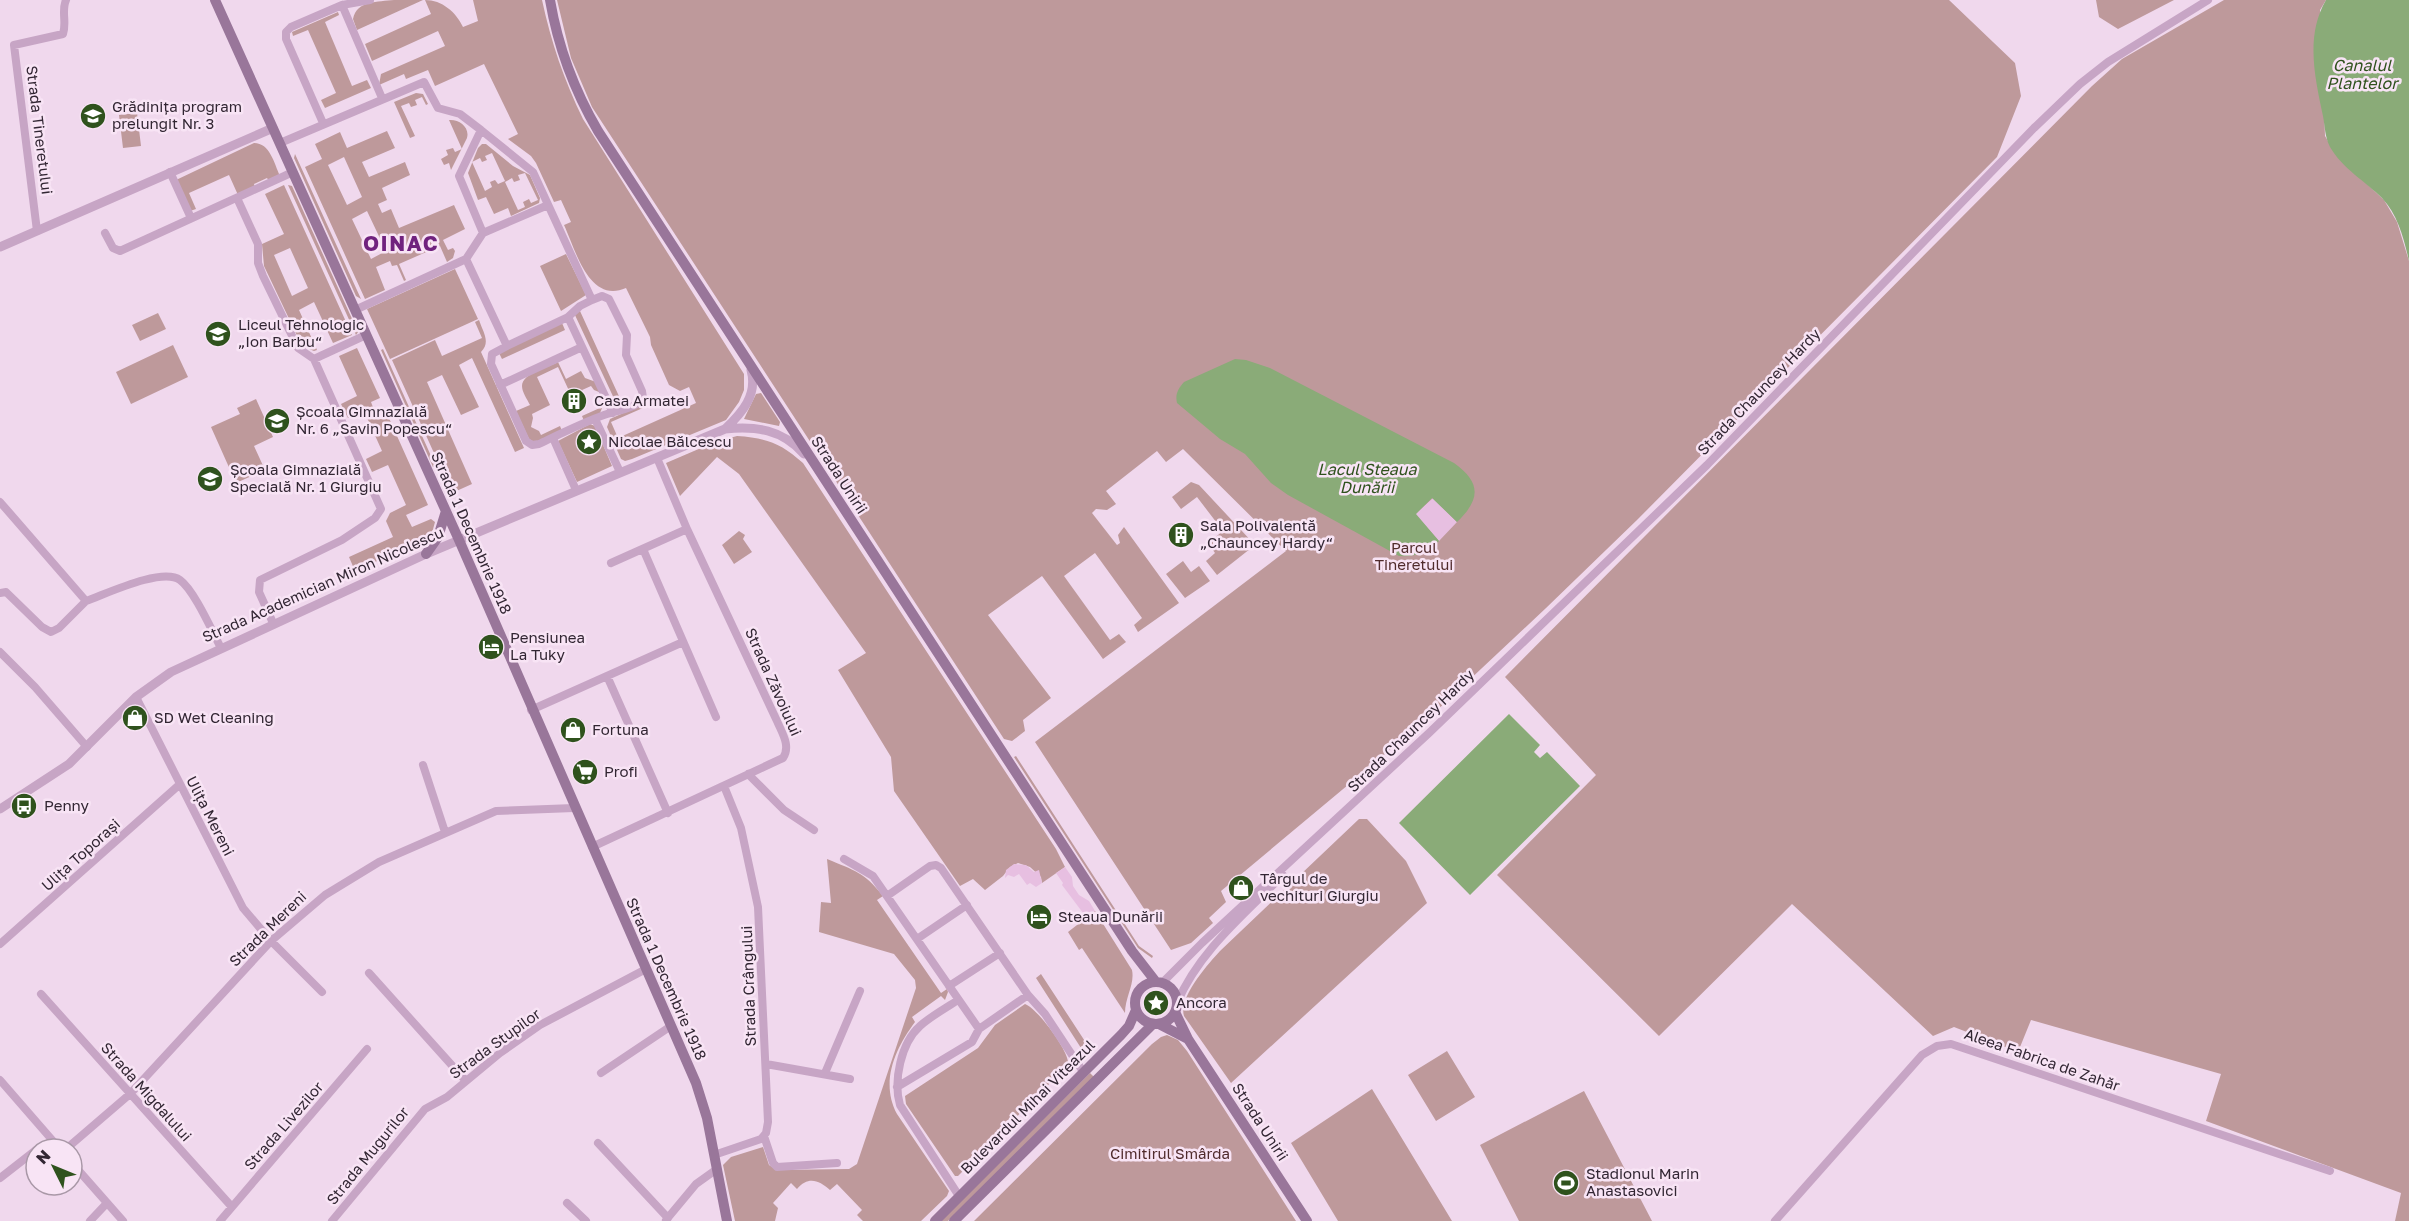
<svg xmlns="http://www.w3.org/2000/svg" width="2409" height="1221" viewBox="0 0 2409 1221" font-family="'Golos Text',sans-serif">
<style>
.green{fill:#be999b;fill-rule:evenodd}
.plaza{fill:#e7bfe1}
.water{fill:#8aab78}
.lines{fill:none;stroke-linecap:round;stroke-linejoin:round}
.minor{stroke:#c7a5c5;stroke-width:8}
.tertiary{stroke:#c7a5c5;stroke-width:9}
.secondary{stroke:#99769a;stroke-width:10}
.labels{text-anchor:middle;stroke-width:5;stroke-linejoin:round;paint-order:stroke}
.poi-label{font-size:15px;fill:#322633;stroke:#f8e4f5;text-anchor:start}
.street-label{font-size:15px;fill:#322633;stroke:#f8e4f5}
.park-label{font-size:15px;fill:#502b2c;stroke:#f8e4f5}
.water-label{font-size:16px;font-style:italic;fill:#2f521d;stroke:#f8e4f5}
.district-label{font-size:21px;font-weight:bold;letter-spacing:1.5px;fill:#70227e;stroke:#f8e4f5}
</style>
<rect width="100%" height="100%" fill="#f0d8ed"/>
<path class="green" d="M 394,0 L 423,0 L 357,30 L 353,19 C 357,0 378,2 394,0 Z
M 425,0 C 442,0 456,12 463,27 L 478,21 L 473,0 L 542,0 C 551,42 564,80 583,119 L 744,374 L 744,390 L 739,402 L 726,420 L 632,459 L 625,461 L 621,459 L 607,427 L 610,419 L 650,401 L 652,404 L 611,422 L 618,438 L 696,403 L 689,387 L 680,391 L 669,385 L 651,345 L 650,337 L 626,288 C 589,304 576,251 564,225 L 571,222 L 561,200 L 554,202 L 536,163 L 531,156 L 508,139 L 518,134 L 484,64 L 435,86 L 428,70 L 406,79 L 404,74 L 379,85 L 381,74 L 445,46 L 438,31 L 372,61 L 365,44 L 431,14 Z
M 557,0 L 1949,0 L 2015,63 L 2021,96 L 1997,157 L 1637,520 L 1546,608 L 1433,714 L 1221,891 L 1226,902 L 1209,918 L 1213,923 L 1191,943 L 1171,950 L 1035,742 L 1286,551 L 1183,449 L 1166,462 L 1157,451 L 1106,491 L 1116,504 L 1107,510 L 1096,509 L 1092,513 L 1117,545 L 1120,543 L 1118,535 L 1124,527 L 1179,603 L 1138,632 L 1134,625 L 1142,618 L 1095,553 L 1064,576 L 1110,640 L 1119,634 L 1126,642 L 1103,659 L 1042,576 L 988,615 L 1051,698 L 1023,720 L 1025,731 L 1012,741 L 1004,739 L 592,107 L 571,58 Z
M 2096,0 L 2174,0 L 2118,29 L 2099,17 Z
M 2224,0 L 2326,0 L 2320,10 L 2325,136 L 2337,156 L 2384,200 L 2397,222 L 2409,261 L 2409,1221 L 2395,1221 L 2401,1193 L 2206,1121 L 2221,1074 L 2031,1020 L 2018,1052 L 1954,1027 L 1933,1036 L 1792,904 L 1659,1036 L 1497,875 L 1596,775 L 1505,677 L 2092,86 L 2122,59 Z
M 338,12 L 339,15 L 325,22 L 352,86 L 367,80 L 371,88 L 325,108 L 321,100 L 336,93 L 308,30 L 293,36 L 292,32 Z
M 416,93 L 423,94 L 428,104 L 426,105 L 422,97 L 415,100 L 417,105 L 411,107 L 409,103 L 401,106 L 415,136 L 410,138 L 394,102 Z
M 137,113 L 141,146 L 123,148 L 119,115 Z
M 449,120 C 459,119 470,127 467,138 L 451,170 L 449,163 L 444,165 L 441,159 L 448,155 L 446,150 L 453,148 L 455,152 L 462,149 Z
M 387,131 L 395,148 L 362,162 L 369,177 L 405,162 L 410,175 L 382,188 L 387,200 L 378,204 L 382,213 L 391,209 L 399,228 L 454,205 L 465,229 L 443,240 L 448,250 L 453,248 L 455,251 L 453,258 L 447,262 L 440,246 L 399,264 L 406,280 L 404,281 L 397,265 L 392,266 L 390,261 L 376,267 L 385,290 L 365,299 L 305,167 L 322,159 L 315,144 L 340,132 L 347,148 ZM 344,157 L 362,197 L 347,205 L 328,165 ZM 367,211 L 386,251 L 371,259 L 352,219 Z
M 254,143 C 270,143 274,163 280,176 L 269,181 L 267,178 L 254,184 L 255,188 L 238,195 L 229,175 L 189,193 L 196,209 L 190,211 L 176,180 Z
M 482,144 L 486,144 L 513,166 L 530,175 L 540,198 L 539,203 L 511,216 L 508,208 L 494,214 L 486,197 L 478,200 L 468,173 L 478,148 ZM 492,153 L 505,181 L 498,184 L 495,180 L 490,182 L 492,187 L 485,191 L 472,162 L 480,158 L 482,162 L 487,160 L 485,156 ZM 525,173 L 538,200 L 531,203 L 529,199 L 523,202 L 525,207 L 518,210 L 505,182 L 512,178 L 514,182 L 520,180 L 518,175 Z
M 295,154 L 361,299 L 356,296 L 294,158 Z
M 284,185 L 352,335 L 333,343 L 314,302 L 299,310 L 317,350 L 314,351 L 302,346 L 264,266 L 262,244 L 284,234 L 265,194 ZM 290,248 L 308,288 L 292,296 L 274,255 Z
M 288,185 L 292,186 L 358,332 L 356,335 Z
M 566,254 L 586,295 L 561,311 L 540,266 Z
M 455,269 L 478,319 L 390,359 L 367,309 Z
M 580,311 L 623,405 L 618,407 L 574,313 Z
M 158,313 L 166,329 L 140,341 L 132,325 Z
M 479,320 C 483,332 491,342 481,352 L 524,448 L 515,452 L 472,358 L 459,365 L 479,407 L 461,415 L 442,375 L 427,382 L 472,484 L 452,493 L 392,360 L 435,340 L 442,356 L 482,338 L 475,322 Z
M 562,323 L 565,330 L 502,359 L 499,353 Z
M 173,345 L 188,377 L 131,404 L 116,372 Z
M 357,348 L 380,398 L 371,402 L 374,410 L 384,407 L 428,505 L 406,515 L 412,527 L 431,519 L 435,522 L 432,533 L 424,540 L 355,571 L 349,557 L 393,537 L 386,521 L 390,513 L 406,505 L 388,465 L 372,472 L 366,459 L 382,451 L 364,411 L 348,418 L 341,404 L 357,396 L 339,356 Z
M 383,349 L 436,467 L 433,467 L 381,350 Z
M 558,362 L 566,379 L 581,371 L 585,378 L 596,382 L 605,401 L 600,413 L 584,421 L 582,416 L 602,407 L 600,402 L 602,397 L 599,392 L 594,390 L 591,386 L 571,395 L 558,367 L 537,377 L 550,405 L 532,414 L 533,418 L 531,427 L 539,431 L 541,435 L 560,426 L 562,431 L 536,443 L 529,439 L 516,411 L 530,405 C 527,399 522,392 522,386 C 522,373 549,367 558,362 Z
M 761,393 L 780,422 L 779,426 L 744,419 L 756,394 Z
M 256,399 L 273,437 L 254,446 L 265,470 L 236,483 L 211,427 L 240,414 L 237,408 Z
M 590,424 L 595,426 L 612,466 L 577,482 L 558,441 Z
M 737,436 C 766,438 781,443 803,463 L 1056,849 L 1065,867 L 1042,883 L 1041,877 L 1030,867 L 1018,863 L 1010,867 L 1003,876 L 985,890 L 973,879 L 960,886 L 894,791 L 891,757 L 838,670 L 866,653 L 739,474 L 717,457 L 680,496 L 666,463 L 715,442 Z
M 1191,482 L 1199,485 L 1255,545 L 1217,575 L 1206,561 L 1215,553 L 1208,543 L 1223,531 L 1197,497 L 1181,509 L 1172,497 Z
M 739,531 L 745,535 L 743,539 L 752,552 L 734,564 L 722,545 Z
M 1183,561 L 1191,572 L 1199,566 L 1210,581 L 1185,598 L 1166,574 Z
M 1016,756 L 1139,946 L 1153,956 L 1152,958 L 1138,948 L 1014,757 Z
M 1359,819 L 1367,819 L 1406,861 L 1427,903 L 1231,1083 L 1184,1016 C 1178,998 1208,964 1220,951 Z
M 827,859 C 855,871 863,871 883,896 L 877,900 L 941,993 L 947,989 L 948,992 L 945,1000 L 941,996 L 912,1017 L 915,1022 C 895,1049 880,1082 897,1114 L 949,1191 L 947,1196 L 921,1221 L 863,1221 L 857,1215 L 862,1210 L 837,1184 L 830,1190 C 819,1180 808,1176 797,1189 L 791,1183 L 773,1203 L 778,1208 L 775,1221 L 735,1221 L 723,1165 L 731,1157 L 763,1147 L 769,1165 L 777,1170 L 849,1169 L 857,1164 L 916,988 L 915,980 L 894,954 L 819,932 L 821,902 L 831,903 Z
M 1095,911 L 1132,970 C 1135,984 1125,997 1125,1013 L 1082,948 L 1079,950 L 1068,932 Z
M 1041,974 L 1092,1052 L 1090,1054 L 1081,1048 L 1036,978 Z
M1144 1003a12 12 0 1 1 24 0a12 12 0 1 1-24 0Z
M 1025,1004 C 1037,1008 1071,1053 1068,1065 L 958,1176 L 955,1176 L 906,1104 L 905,1096 L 978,1048 L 995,1025 Z
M 1167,1035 L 1178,1040 L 1187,1051 L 1296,1221 L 974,1221 L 1152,1044 L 1161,1037 Z
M 1447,1051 L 1475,1097 L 1436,1121 L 1408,1075 Z
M 1090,1073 L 1094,1077 L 948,1221 L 940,1221 Z
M 1372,1089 L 1452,1221 L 1338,1221 L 1291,1143 Z
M 1584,1091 L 1652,1221 L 1519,1221 L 1480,1145 Z"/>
<path class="plaza" d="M 1433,498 L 1457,522 L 1439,541 L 1415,514 Z
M 1014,864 L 1026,865 L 1034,872 L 1039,870 L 1042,883 L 1036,887 L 1030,883 L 1027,885 L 1019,874 L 1014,877 L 1008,875 L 1005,878 L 1006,870 Z
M 1065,867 L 1072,877 L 1073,886 L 1079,895 L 1089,901 L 1095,911 L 1086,917 L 1062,885 L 1063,883 L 1056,873 Z"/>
<path class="water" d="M 2326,0 L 2409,0 L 2409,261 C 2404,239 2398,215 2382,198 C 2366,182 2342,168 2330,147 C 2325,137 2325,127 2323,116 C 2315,78 2305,36 2326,0 Z
M 1235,359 L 1246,360 L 1270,368 L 1454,463 C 1482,483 1480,500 1457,522 L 1432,498 L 1416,514 L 1439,541 C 1427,553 1416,557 1399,556 L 1288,495 L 1271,483 L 1245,454 L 1220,439 L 1177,403 C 1175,394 1178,389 1184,382 Z
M 1509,714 L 1540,745 L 1534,752 L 1540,758 L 1547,752 L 1580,786 L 1470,895 L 1399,823 Z"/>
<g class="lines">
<path class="minor" d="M 342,5 L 382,98
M 323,123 L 286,39 L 286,32 L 291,27 L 342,5 L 370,0
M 481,130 L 533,172 L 592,300 L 580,306 L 568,317 L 507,346
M 280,143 L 424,82 L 438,108 L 460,114 L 481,130 L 459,176 L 483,233
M 170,172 L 191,218
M 237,198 L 258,244 L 258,263 L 263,276 L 298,348 L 314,359 L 381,509 L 375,518 L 342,540 L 260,580 L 259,592 L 273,623
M 37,231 L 14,45 L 63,34 C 67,22 61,11 66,0
M 105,233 L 113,248 L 120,251 L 293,172
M 466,259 L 507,346 L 492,354 L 491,364 L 526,441 L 532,445 L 539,444 C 560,434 582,423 604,415 C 617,410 634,410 643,398 L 642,391 L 626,355 L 627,335 L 609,299 L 602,296 L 592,300
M 355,310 L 466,259 L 483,233 L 548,205
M 568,317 L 613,413
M 314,359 L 366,335
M 500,385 L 582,347
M 595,419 L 620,472
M 553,438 L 576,490
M 0,502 L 86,601 L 59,628 L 51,632 L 42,627 L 6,592 L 0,593
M 643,549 L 716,717
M 611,563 L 687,529
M 86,601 C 106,594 162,567 180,580 C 194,590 212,631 221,648
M 0,652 L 35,687 L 87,747
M 607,676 L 668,813
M 136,697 L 243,908 L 271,941 L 322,992
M 531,710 L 683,642
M 423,765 L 445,832
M 748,774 L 784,810 L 814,830
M 592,847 L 783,758 C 791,746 782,733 777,721 L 687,529 L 657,458
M 844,859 L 873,876 L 979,1029 L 972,1042 L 897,1087
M 887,896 L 930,866 L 936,865 L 941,868 L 1028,995
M 917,939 L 967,905
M 0,944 L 179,785
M 369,973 L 466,1081
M 1162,983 L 1202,943 L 1429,733 L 1707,465 L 2034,128 L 2080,84 L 2108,62 L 2208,0
M 949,986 L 1000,953
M 41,994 L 232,1207
M 958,1000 C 946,1008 931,1016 920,1026 C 901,1043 893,1081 900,1105 L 959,1196
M 1177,1003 C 1199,951 1245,914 1283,875
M 979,1029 L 1028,995 L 1045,1014 L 1084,1073
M 766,1064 L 850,1079
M 601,1073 L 671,1026
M 825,1073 L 860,991
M 0,1080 L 60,1149
M 764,1136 L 773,1163 L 777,1167 L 837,1163
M 598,1143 L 668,1218
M 66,1149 L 130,1094 L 271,941 L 325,895 L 379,862 L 496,811 L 574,808
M 714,1155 L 761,1139 L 766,1133 L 768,1122 L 758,907 L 741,828 L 724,786
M 72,1163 L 123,1221
M 0,1178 L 36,1150
M 567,1203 L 586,1221
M 666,1220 L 696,1184 L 717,1169
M 90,1221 L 107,1203
M 220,1221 L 367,1049
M 332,1221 L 425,1109 L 447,1097 L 500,1053 L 540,1025 L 646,969
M 1775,1221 L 1922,1055 L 1937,1046 L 1951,1044 L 2330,1171"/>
<path class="tertiary" d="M 0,247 L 273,128
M 725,429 C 742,413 758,395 751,370
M 0,809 L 69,764 L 136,697 L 171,672 L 426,554 L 725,429 C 756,426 782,429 804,454"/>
<path class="secondary" d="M 215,0 L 459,540 L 696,1083 L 707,1118 L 727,1221
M 550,0 C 558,47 574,90 598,131 L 1132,951 L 1156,982
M 426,554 L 438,537 L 446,511
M1135 1003a21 21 0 1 1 42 0a21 21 0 1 1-42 0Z
M 1175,1012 L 1188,1039 L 1307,1221
M 1159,1024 L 1188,1039
M 935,1221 L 1121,1035 L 1129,1026 L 1136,1010
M 954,1221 L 1153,1024"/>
</g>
<defs>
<g id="school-disc" transform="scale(1.35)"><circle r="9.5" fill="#2f521d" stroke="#f8e4f5"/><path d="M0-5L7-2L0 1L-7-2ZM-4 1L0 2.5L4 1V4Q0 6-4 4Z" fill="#fff"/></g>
<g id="building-disc" transform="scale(1.35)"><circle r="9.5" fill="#2f521d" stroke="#f8e4f5"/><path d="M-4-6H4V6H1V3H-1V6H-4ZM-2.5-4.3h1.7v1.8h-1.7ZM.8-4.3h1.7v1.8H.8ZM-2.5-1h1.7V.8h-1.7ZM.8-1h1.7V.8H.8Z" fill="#fff"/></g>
<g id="sight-disc" transform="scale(1.35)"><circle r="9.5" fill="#2f521d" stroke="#f8e4f5"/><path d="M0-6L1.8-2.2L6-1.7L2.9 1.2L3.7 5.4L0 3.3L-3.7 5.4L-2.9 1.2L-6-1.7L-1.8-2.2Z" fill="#fff"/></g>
<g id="hotel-disc" transform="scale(1.35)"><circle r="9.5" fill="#2f521d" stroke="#f8e4f5"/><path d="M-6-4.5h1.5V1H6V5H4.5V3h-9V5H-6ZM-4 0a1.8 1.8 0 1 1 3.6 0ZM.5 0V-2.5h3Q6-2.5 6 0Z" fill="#fff"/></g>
<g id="shop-disc" transform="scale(1.35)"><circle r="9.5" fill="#2f521d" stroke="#f8e4f5"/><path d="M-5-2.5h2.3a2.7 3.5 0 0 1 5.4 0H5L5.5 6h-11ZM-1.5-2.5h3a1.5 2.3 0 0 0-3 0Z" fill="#fff"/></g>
<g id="supermarket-disc" transform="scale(1.35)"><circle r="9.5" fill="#2f521d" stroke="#f8e4f5"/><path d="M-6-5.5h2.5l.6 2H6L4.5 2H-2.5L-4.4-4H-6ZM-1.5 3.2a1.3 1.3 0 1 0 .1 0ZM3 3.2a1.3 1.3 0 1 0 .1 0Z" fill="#fff"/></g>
<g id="bus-disc" transform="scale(1.35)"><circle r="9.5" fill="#2f521d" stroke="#f8e4f5"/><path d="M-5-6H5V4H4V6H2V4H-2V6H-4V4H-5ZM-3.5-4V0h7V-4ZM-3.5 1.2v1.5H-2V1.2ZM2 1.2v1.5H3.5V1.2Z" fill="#fff"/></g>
<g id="stadium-disc" transform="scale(1.35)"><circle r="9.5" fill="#2f521d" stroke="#f8e4f5"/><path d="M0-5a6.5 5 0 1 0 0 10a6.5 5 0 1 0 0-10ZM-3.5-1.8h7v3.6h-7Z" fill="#fff"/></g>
</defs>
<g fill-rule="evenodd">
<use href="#school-disc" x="93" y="116"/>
<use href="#school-disc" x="218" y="334"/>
<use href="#building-disc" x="574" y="401"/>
<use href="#school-disc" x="277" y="421"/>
<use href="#sight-disc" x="589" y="442"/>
<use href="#school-disc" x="210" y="479"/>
<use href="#building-disc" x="1181" y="535"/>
<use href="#hotel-disc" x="491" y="647"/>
<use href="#shop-disc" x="135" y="718"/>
<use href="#shop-disc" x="573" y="730"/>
<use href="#supermarket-disc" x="585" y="772"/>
<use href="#bus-disc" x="24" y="806"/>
<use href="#shop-disc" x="1241" y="888"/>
<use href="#hotel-disc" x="1039" y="917"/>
<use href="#sight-disc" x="1156" y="1003"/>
<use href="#stadium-disc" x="1566" y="1183"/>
</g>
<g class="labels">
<g class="poi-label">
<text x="112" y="112">Grădinița program<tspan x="112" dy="17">prelungit Nr. 3</tspan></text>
<text x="238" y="330">Liceul Tehnologic<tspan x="238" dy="17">„Ion Barbu“</tspan></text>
<text x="594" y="406">Casa Armatei</text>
<text x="296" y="417">Școala Gimnazială<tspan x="296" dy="17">Nr. 6 „Savin Popescu“</tspan></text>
<text x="608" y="447">Nicolae Bălcescu</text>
<text x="230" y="475">Școala Gimnazială<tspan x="230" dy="17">Specială Nr. 1 Giurgiu</tspan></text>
<text x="1200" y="531">Sala Polivalentă<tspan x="1200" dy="17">„Chauncey Hardy“</tspan></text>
<text x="510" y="643">Pensiunea<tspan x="510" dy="17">La Tuky</tspan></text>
<text x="154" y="723">SD Wet Cleaning</text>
<text x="592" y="735">Fortuna</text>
<text x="604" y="777">Profi</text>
<text x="44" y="811">Penny</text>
<text x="1260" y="884">Târgul de<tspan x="1260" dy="17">vechituri Giurgiu</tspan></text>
<text x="1058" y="922">Steaua Dunării</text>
<text x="1176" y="1008">Ancora</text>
<text x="1586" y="1179">Stadionul Marin<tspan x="1586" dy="17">Anastasovici</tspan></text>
</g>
<g class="street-label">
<text transform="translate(39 130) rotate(83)" y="5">Strada Tineretului</text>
<text transform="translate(1759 392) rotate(-46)" y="5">Strada Chauncey Hardy</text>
<text transform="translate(839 475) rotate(57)" y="5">Strada Unirii</text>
<text transform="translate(471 533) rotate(66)" y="5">Strada 1 Decembrie 1918</text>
<text transform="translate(323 585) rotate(-24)" y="5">Strada Academician Miron Nicolescu</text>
<text transform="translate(773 682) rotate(66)" y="5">Strada Zăvoiului</text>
<text transform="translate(1411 731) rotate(-44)" y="5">Strada Chauncey Hardy</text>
<text transform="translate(210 816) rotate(63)" y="5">Ulița Mereni</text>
<text transform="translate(81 855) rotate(-42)" y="5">Ulița Toporași</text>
<text transform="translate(268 929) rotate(-44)" y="5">Strada Mereni</text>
<text transform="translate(666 979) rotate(66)" y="5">Strada 1 Decembrie 1918</text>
<text transform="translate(749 986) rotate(-92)" y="5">Strada Crângului</text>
<text transform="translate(495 1044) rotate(-36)" y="5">Strada Stupilor</text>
<text transform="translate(2042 1060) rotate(19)" y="5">Aleea Fabrica de Zahăr</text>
<text transform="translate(146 1092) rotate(48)" y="5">Strada Migdalului</text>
<text transform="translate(1028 1107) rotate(-45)" y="5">Bulevardul Mihai Viteazul</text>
<text transform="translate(1260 1122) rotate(57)" y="5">Strada Unirii</text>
<text transform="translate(284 1126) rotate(-49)" y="5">Strada Livezilor</text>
<text transform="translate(368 1156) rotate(-51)" y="5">Strada Mugurilor</text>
</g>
<g class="park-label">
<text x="1414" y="553">Parcul<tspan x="1414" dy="17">Tineretului</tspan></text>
<text x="1170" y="1159">Cimitirul Smârda</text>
</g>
<g class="water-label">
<text x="2362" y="71">Canalul<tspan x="2362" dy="18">Plantelor</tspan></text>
<text x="1367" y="475">Lacul Steaua<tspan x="1367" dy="18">Dunării</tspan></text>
</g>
<g class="district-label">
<text x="401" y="251">OINAC</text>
</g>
</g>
<g transform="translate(54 1167) rotate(313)"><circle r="28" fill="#f8e4f5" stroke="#a998a7" stroke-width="1.5"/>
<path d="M0-4.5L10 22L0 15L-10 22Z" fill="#2f521d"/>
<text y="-9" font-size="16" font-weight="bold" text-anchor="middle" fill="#322633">N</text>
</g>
</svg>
